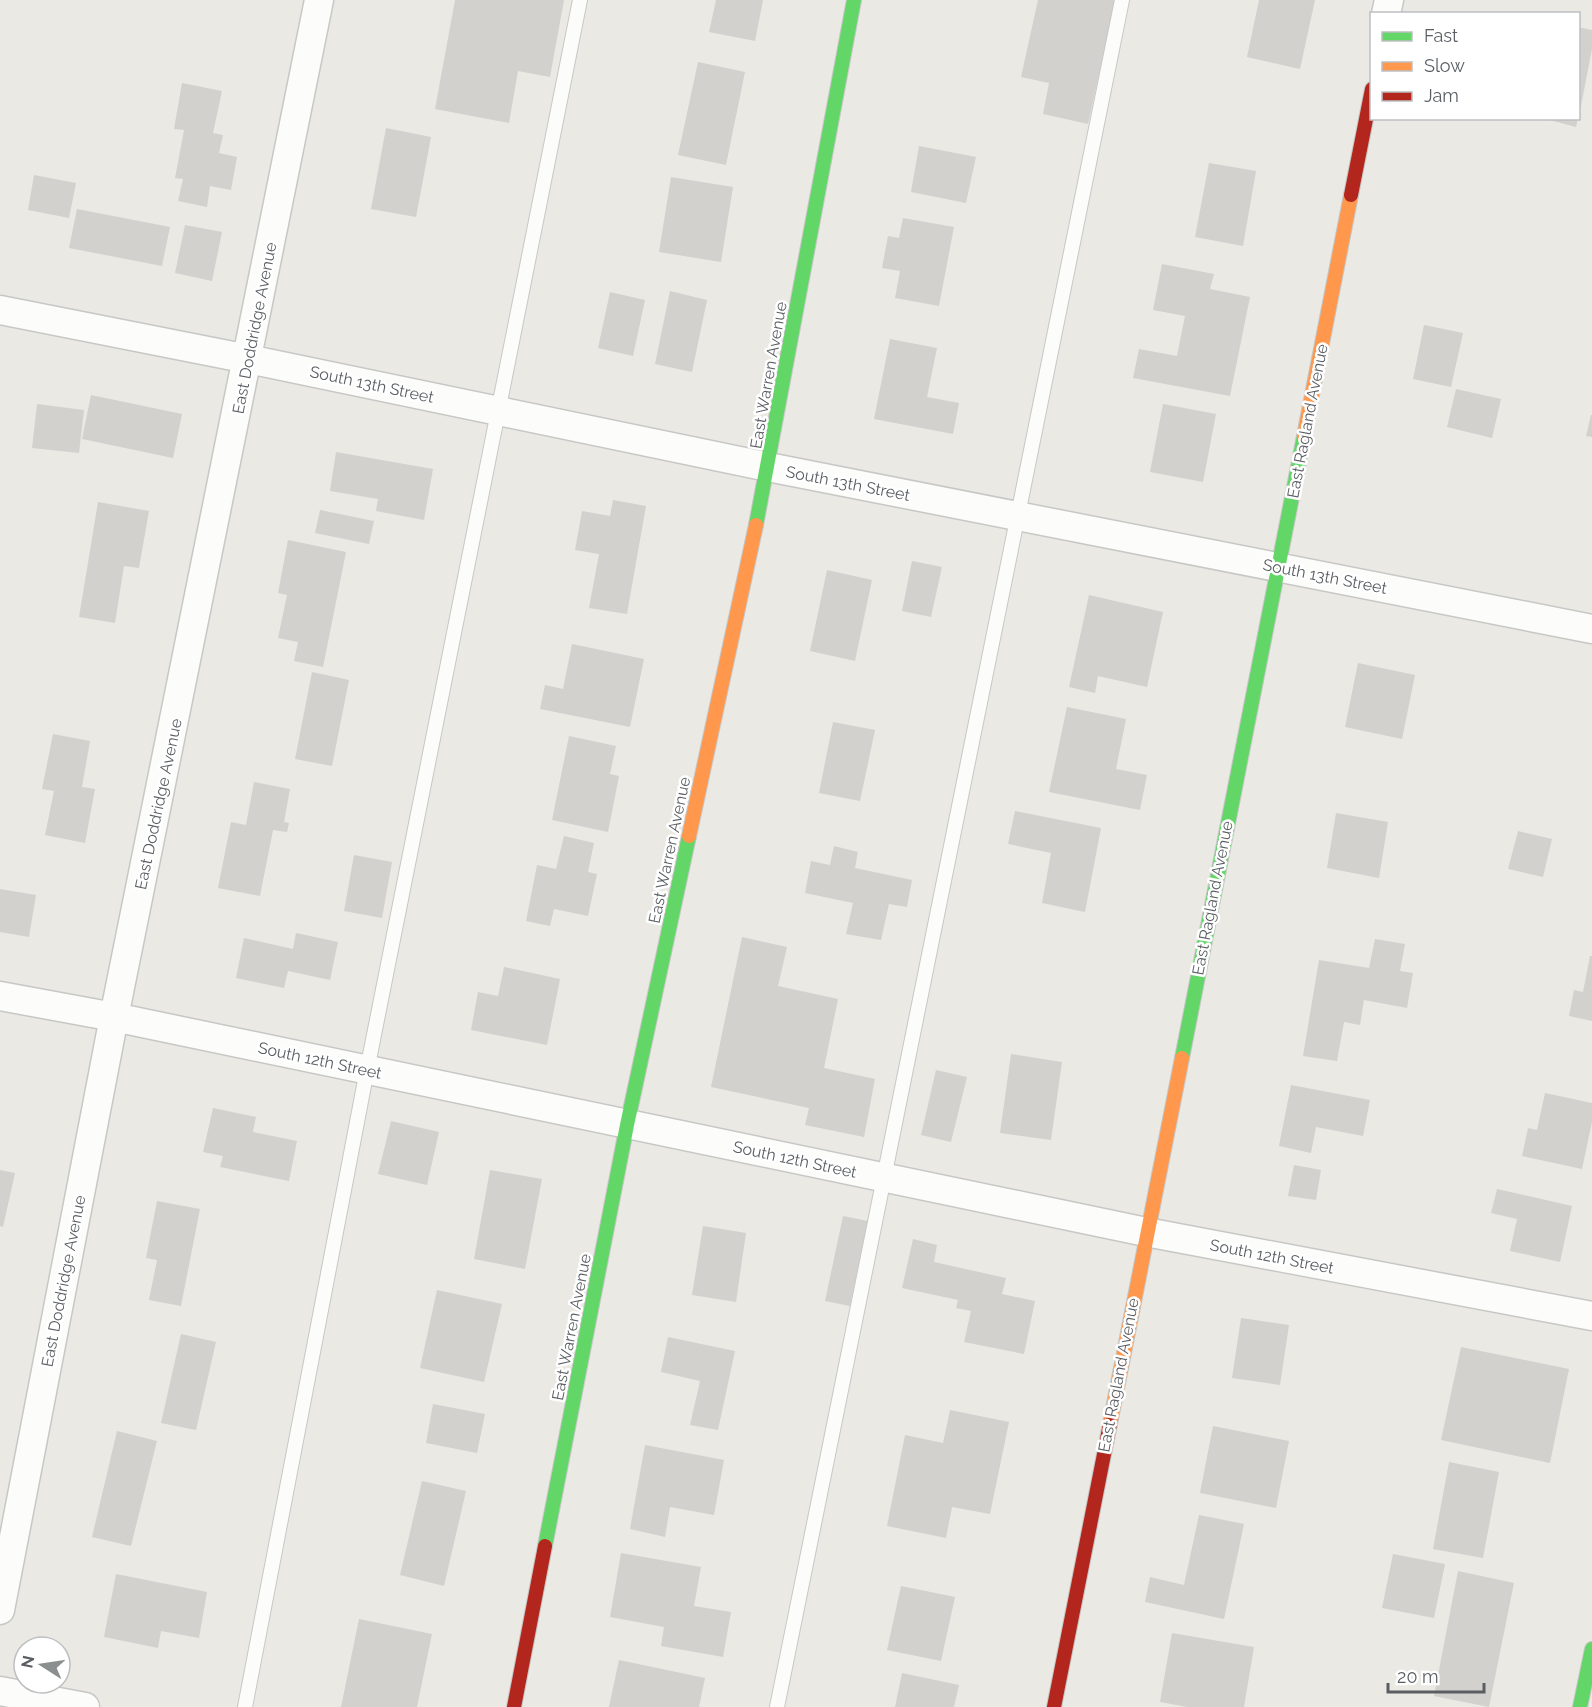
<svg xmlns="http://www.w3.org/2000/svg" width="1592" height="1707" viewBox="0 0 1592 1707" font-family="Raleway,sans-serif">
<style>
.building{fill:#d2d1ce}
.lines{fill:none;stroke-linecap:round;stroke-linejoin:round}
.lane-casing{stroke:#c7c7c6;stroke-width:16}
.street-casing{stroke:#c7c7c6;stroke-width:31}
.fast-casing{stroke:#c5c6c5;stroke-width:16}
.slow-casing{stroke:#c5c6c5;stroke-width:16}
.jam-casing{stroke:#c5c6c5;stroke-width:16}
.lane{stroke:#fcfcfb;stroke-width:14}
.street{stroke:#fcfcfb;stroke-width:28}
.fast{stroke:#63d668;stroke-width:14}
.slow{stroke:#ff974d;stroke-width:14}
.jam{stroke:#b3261e;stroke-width:14}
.labels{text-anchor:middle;stroke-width:5;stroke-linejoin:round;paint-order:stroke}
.street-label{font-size:16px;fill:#5a5e63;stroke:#fff}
</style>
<rect width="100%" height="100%" fill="#eae9e4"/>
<path class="building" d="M 455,0 L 564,0 L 550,77 L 518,71 L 509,123 L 435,109 Z
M 716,0 L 763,0 L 755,41 L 709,32 Z
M 1038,0 L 1115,0 L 1088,124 L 1043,114 L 1049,83 L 1021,77 Z
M 1259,0 L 1315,0 L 1300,69 L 1247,57 Z
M 1578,27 L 1592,30 L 1592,49 L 1580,111 Z
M 698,62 L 745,72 L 726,165 L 678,155 Z
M 182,83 L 222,91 L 213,133 L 223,135 L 219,153 L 237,157 L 231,190 L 210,186 L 207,207 L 178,201 L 183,179 L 175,178 L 184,130 L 174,129 Z
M 1542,118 L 1578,118 L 1576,127 Z
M 386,128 L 431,137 L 416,217 L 371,209 Z
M 919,146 L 976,157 L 966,203 L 911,192 Z
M 1209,163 L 1256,171 L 1243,246 L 1195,237 Z
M 34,175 L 76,183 L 69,218 L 28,210 Z
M 671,177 L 733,187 L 721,262 L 659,252 Z
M 77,209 L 170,227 L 162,266 L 69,248 Z
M 903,218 L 954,227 L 939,306 L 895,298 L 900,271 L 882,268 L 888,236 L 899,238 Z
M 185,225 L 222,232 L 212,281 L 175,273 Z
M 1162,264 L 1214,274 L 1210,289 L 1250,297 L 1230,396 L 1133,378 L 1139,349 L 1177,356 L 1185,316 L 1153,310 Z
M 670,291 L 707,300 L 692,372 L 655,364 Z
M 610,292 L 645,300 L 633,356 L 598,348 Z
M 1424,325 L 1463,333 L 1451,387 L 1413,379 Z
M 890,339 L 937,348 L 927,397 L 959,403 L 953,434 L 874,419 Z
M 1456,389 L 1501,399 L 1492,438 L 1447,427 Z
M 91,395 L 182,414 L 173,458 L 82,439 Z
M 37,404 L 84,410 L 79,453 L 32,448 Z
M 1163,404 L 1216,414 L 1203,482 L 1150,472 Z
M 1591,415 L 1592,415 L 1592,437 L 1586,436 Z
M 336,452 L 433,469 L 424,520 L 376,511 L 378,499 L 330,491 Z
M 613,500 L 646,506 L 627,614 L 589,608 L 599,554 L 575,550 L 582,511 L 610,516 Z
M 98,502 L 149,511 L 139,568 L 124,566 L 115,623 L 79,617 Z
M 320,510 L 374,521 L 369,544 L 315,533 Z
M 288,540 L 346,552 L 323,667 L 294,661 L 298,642 L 278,638 L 287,595 L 278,593 Z
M 912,561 L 942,567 L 931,617 L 902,611 Z
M 827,570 L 872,580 L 855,661 L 810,651 Z
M 1089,595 L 1163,612 L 1147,687 L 1098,676 L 1095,693 L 1069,687 Z
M 572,644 L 644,659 L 630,727 L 540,709 L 545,685 L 563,689 Z
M 1358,663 L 1415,675 L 1402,739 L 1345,727 Z
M 312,672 L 349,680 L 332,766 L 295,759 Z
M 1067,707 L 1126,719 L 1116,769 L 1147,775 L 1140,810 L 1049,792 Z
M 833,722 L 875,730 L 860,801 L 819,793 Z
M 53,734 L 90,741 L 82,787 L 95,789 L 85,843 L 45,835 L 54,791 L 42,789 Z
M 569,736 L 616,746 L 610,774 L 619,776 L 608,832 L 552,820 Z
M 254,782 L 290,789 L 284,822 L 289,823 L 287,832 L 273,830 L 260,896 L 218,888 L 231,822 L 246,825 Z
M 1015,811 L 1101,828 L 1085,912 L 1042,903 L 1051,853 L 1008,844 Z
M 1336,813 L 1388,822 L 1379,878 L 1327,868 Z
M 1518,831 L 1552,839 L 1543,877 L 1508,869 Z
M 564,836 L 594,843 L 588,872 L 597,874 L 588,916 L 554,909 L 550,926 L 526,921 L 537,865 L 556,869 Z
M 834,846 L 858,852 L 855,868 L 912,880 L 907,907 L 889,904 L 881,940 L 846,934 L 853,903 L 805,893 L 811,861 L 830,865 Z
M 354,855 L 392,862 L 382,918 L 344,911 Z
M 0,889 L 36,895 L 29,937 L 0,932 Z
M 296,933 L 338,942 L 330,980 L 288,971 L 284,988 L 236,978 L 244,938 L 293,949 Z
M 742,937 L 787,947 L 778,986 L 838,999 L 824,1068 L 875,1079 L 864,1137 L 805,1125 L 809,1108 L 711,1087 Z
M 1375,939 L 1405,944 L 1400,971 L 1413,973 L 1407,1008 L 1364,1000 L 1360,1025 L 1344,1022 L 1337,1061 L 1303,1056 L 1319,960 L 1369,968 Z
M 1590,956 L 1592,956 L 1592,1021 L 1569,1016 L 1574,990 L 1583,992 Z
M 504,967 L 560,979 L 547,1045 L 471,1030 L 478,992 L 498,996 Z
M 1011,1054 L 1062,1062 L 1051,1140 L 1000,1133 Z
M 936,1070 L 967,1077 L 951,1142 L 921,1135 Z
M 1291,1085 L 1370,1100 L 1363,1136 L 1316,1127 L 1311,1153 L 1279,1146 Z
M 1545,1093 L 1592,1103 L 1592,1122 L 1582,1169 L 1522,1156 L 1528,1128 L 1537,1130 Z
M 213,1108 L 256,1117 L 253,1132 L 297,1141 L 289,1181 L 220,1167 L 223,1156 L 203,1152 Z
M 391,1121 L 439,1132 L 427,1185 L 378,1174 Z
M 1294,1165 L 1321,1170 L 1316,1200 L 1288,1196 Z
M 0,1170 L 15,1173 L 3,1227 L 0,1226 Z
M 490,1170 L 542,1179 L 525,1269 L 474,1259 Z
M 1497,1189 L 1572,1206 L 1560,1262 L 1510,1251 L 1517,1219 L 1491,1213 Z
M 157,1201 L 200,1209 L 181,1306 L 149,1300 L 157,1260 L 146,1258 Z
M 843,1216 L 868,1221 L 850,1306 L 825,1301 Z
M 703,1226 L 746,1233 L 736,1302 L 692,1295 Z
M 913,1239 L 937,1245 L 934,1262 L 1006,1278 L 1002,1294 L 1035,1301 L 1024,1354 L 964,1342 L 971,1311 L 956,1308 L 958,1300 L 902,1288 Z
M 437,1290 L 502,1304 L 484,1382 L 420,1368 Z
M 1241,1318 L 1289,1325 L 1280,1385 L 1232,1378 Z
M 181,1334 L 216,1342 L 196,1430 L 161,1423 Z
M 668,1337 L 735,1351 L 718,1430 L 690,1425 L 700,1381 L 661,1372 Z
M 1461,1347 L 1569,1369 L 1550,1463 L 1441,1440 Z
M 433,1404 L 485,1414 L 477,1453 L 426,1443 Z
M 950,1410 L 1009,1422 L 990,1514 L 952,1507 L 946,1538 L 887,1526 L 905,1435 L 943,1443 Z
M 1213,1426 L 1289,1441 L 1276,1508 L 1200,1493 Z
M 117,1431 L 157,1441 L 131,1546 L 92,1537 Z
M 645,1445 L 724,1460 L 714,1515 L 670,1507 L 665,1537 L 630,1529 Z
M 1449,1462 L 1499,1472 L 1483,1558 L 1433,1549 Z
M 422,1481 L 466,1491 L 444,1586 L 400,1575 Z
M 1199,1515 L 1244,1524 L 1224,1619 L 1145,1602 L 1150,1577 L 1184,1585 Z
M 621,1553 L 701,1567 L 694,1606 L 731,1612 L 723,1657 L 661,1646 L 664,1627 L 610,1617 Z
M 1393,1554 L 1445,1564 L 1434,1618 L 1382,1608 Z
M 1458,1571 L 1514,1583 L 1489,1707 L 1434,1696 Z
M 116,1574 L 207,1592 L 199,1638 L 161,1631 L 158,1648 L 104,1637 Z
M 901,1586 L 955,1597 L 941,1661 L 887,1650 Z
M 359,1619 L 432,1634 L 417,1707 L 341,1707 Z
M 1172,1633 L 1254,1647 L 1244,1707 L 1187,1707 L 1160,1702 Z
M 619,1660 L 705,1678 L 699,1707 L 609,1707 Z
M 902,1673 L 959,1685 L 954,1707 L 895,1707 Z"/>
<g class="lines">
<g class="lane-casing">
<path id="lane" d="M 245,1707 L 367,1070 L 580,0
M 777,1707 L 1122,0"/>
</g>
<g class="street-casing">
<path id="street" d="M 1386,14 L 1389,0
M 0,310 L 248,359 L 768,467 L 1592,629
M 0,996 L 114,1017 L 1146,1232 L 1592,1316
M 0,1610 L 114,1017 L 319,0
M 0,1691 L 85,1707"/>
</g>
<g class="fast-casing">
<path id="fast" d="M 756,525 L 854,0
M 1182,1058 L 1304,436
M 545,1546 L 627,1125 L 689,836
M 1580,1707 L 1592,1649"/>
</g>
<g class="slow-casing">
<path id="slow" d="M 1304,436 L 1351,195
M 689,836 L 756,525
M 1110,1424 L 1182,1058"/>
</g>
<g class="jam-casing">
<path id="jam" d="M 1351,195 L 1372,89
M 514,1707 L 545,1546
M 1054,1707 L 1110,1424"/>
</g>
<use href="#lane" class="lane"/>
<use href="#street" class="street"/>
<use href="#fast" class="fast"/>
<use href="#slow" class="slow"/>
<use href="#jam" class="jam"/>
</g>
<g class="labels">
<g class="street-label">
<text transform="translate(254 328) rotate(-79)" y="6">East Doddridge Avenue</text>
<text transform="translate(768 375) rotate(-80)" y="6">East Warren Avenue</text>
<text transform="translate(372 384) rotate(12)" y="6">South 13th Street</text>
<text transform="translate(1307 421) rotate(-79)" y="6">East Ragland Avenue</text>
<text transform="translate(848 483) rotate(11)" y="6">South 13th Street</text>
<text transform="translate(1325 576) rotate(11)" y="6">South 13th Street</text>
<text transform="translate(158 804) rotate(-78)" y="6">East Doddridge Avenue</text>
<text transform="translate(669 850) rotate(-78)" y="6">East Warren Avenue</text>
<text transform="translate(1212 898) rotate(-79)" y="6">East Ragland Avenue</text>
<text transform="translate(320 1060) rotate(12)" y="6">South 12th Street</text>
<text transform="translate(795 1159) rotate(12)" y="6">South 12th Street</text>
<text transform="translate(1272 1256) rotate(11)" y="6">South 12th Street</text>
<text transform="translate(63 1281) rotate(-79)" y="6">East Doddridge Avenue</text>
<text transform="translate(571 1327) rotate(-79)" y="6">East Warren Avenue</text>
<text transform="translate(1118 1375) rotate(-79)" y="6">East Ragland Avenue</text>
</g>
</g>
<rect x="1370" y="12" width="210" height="108" fill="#ffffff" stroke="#bdbfc1" stroke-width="1.5"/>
<rect x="1382" y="32" width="30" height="9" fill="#63d668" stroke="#bdbfc1" stroke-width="1.5"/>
<text x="1424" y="42" font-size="18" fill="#5a5e63">Fast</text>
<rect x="1382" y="62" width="30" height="9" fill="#ff974d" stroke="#bdbfc1" stroke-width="1.5"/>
<text x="1424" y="72" font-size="18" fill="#5a5e63">Slow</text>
<rect x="1382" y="92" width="30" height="9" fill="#b3261e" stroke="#bdbfc1" stroke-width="1.5"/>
<text x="1424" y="102" font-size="18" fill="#5a5e63">Jam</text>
<g transform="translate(42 1665) rotate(282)"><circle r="28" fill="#ffffff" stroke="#bdbfc1" stroke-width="1.5"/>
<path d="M0-4.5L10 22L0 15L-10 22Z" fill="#8c8f90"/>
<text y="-9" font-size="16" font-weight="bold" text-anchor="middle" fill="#5a5e63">N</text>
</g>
<path d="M1388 1683v9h96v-9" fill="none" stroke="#5a5e63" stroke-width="3"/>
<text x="1397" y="1683" font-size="18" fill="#5a5e63" stroke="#ffffff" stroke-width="4.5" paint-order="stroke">20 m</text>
</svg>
